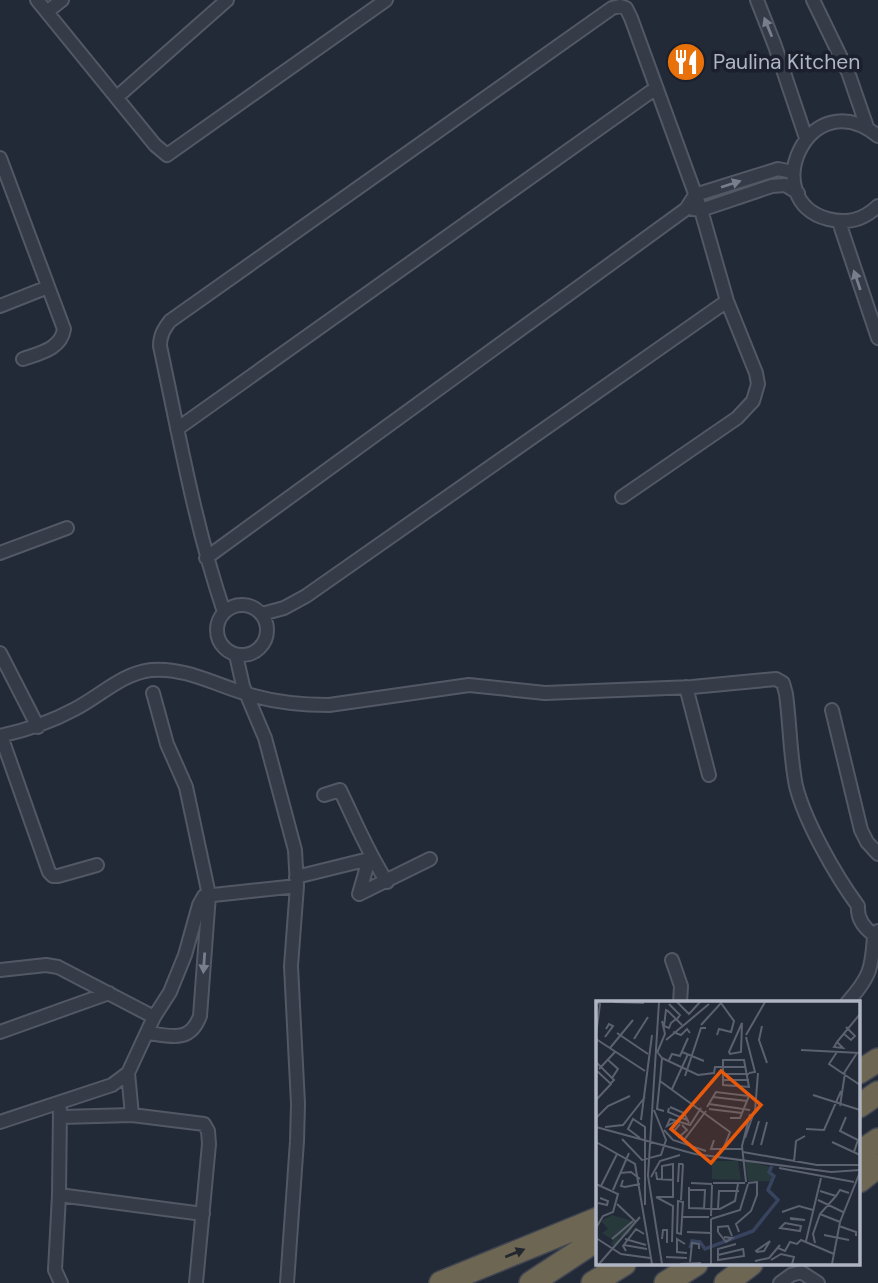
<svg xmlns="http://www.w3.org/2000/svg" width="878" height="1283" viewBox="0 0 878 1283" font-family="'DM Sans',sans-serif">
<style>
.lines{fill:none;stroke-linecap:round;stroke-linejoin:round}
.street-casing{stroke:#535865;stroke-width:16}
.highway-casing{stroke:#404552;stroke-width:26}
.street{stroke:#353b47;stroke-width:12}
.highway{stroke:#6d6653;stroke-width:23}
.oneway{fill:#797e8c}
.oneway2{fill:#232730}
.labels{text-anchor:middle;stroke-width:7;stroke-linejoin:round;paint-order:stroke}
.poi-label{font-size:21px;fill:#b0b5c4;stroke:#1b202c;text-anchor:start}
.inset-river{fill:none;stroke:#38445f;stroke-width:3.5}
.inset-road{fill:none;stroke:#5b616f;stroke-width:2}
.view{fill:#e8590c;fill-opacity:0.15;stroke:#e8590c;stroke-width:3.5}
.inset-edge{fill:none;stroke:#b0b5c4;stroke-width:3.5}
</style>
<rect width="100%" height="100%" fill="#222937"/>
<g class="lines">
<g class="street-casing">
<path id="street" d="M 37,0 L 155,145 L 167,155 L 386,0
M 757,0 L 775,46 L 806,138
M 813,0 L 848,72 L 867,127
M 48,11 L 62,0
M 117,97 L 227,0
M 878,136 C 809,80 756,200 828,219 C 848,224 863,220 878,206
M 0,158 L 64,329 C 61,349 40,353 23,359
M 693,209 L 701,210 L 772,186 L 785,185 L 798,193
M 839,222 L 878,338
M 0,306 L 48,287
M 177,429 L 656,88
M 0,553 L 67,528
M 206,558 L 686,209 L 695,195 L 778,169 L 793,172
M217 630a25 25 0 1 1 50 0a25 25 0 1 1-50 0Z
M 224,612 C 195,526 179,435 160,346 C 160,335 164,329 170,321 L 612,8 L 620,6 L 626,8 L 631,18 L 701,210 L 727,301 L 756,373 L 758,384 L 753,401 L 737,418 L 622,497
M 262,614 L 284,608 L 306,596 L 727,301
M 0,653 L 38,727
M 236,655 L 243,686 L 265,738 L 295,850 L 297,886 L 291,966 L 298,1104 L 297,1141 L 287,1283
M 686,687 L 709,775
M 832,710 L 861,830 L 867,842 L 878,854
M 0,736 C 27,730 51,722 75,709 C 100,696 123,673 151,670 C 184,667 214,684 244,693 C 271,702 302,705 329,705 L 469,685 L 545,693 L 692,687 L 776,679 L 783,683 L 786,694 C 790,724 790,756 796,786 C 805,822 836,876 858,906 C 857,918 864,928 874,935
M 1,736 L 49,872 L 53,876 L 58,876 L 97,865
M 324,795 L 340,790 C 355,821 368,853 387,882
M 370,856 L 359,894 L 430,859
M 296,877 L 369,859
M 672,960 L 681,986 L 680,1003
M 0,970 L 46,965 L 58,967 L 154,1017
M 847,1003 C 870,977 872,969 874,935 L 878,931
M 0,1032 L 109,993
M 148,1033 C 172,1036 190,1043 200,1016 L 209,895 L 186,787 L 167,744 L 153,693
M 128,1073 L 132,1115
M 60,1110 L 59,1195 L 55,1270 L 61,1283
M 61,1117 L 132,1115 L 204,1124 L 208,1131 L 209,1144 L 196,1283
M 0,1122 L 112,1085 L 128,1073 L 154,1017 L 170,992 L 185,955 L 199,905 L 204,896 L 297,886
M 59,1195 L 203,1214
M 780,1283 L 791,1275 L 801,1272 L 818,1283"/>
</g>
<g class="highway-casing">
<path id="highway" d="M 859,1072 L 878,1060
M 859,1106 L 878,1093
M 859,1153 L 878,1140
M 859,1181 L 878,1166
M 441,1283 L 598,1219
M 531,1283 L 598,1239
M 593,1283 L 624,1264
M 666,1283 L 696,1264
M 726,1283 L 751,1264"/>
</g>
<use href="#street" class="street"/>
<use href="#highway" class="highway"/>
</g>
<defs><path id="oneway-solid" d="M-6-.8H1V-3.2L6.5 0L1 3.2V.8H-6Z" transform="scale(1.75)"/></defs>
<g class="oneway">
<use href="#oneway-solid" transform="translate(768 27) rotate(-112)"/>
<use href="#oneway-solid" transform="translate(731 184) rotate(-18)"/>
<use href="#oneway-solid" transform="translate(857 280) rotate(-109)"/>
<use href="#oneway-solid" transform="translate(204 963) rotate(94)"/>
</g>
<use class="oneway2" href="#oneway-solid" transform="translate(515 1253) rotate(-22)"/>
<defs>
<g id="restaurant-disc" transform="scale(2.0125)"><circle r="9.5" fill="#e8710a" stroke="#1b202c"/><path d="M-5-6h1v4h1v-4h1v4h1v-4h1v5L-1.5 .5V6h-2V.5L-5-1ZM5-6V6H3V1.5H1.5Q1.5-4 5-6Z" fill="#fff"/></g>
</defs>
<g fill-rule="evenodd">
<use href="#restaurant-disc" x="686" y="62"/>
</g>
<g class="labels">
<g class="poi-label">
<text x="713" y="69">Paulina Kitchen</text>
</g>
</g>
<g transform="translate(596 1001)">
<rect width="264" height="264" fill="#222937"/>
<path d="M 116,160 L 142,160 L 145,179 L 116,178 ZM 16,214 L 39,221 L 33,233 L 23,236 L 22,244 L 15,244 L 17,239 L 6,232 L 12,228 L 5,220 Z" fill="#28393c"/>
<path d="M 149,160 L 175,166 L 176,180 L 152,180 Z" fill="#28393c"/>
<path class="inset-river" d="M 94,247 L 96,240 L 104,241 L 109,248 L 157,230 L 182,199 L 172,189 L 178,175 L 173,171 L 176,165"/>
<path class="inset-road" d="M 18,1 L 48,2M 63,1 L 52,175 L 66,263M 81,1 L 93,13 L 104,1M 73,3 L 84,14 L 81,18 L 80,18 L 75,22 L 73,27 L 68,25 L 70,9 L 72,10 L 86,24M 146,22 L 145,51 L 134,53 L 133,51 ZM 105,24 L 125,2 L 138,20 L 135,31 L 123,28 L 121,34M 166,25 L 163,39 L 171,62M 77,31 L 85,34 L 91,28 L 94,32M 21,32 L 52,53M 247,32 L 255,39 L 259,35 L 250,26M 0,34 L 4,3 L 0,1M 150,34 L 169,1M 9,36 L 17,25 L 13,23 L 10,28M 150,36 L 159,71 L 153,72M 0,38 L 49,70M 38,38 L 52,16M 70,39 L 113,3M 241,41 L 264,13M 241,41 L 247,47 L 238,46 ZM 14,47 L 37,19M 205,49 L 264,52M 86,51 L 108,60M 241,51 L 233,63 L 264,84M 61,52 L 69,33 L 66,20M 62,52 L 66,57 L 64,80 L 134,131 L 128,146M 66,57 L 102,74 L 118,72 L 119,66 L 149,66M 11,58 L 22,68 L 16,77M 73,59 L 76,53 L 84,55 L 92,37M 127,59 L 148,59 L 153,86 L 127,84 ZM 0,61 L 18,79 L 14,83M 3,68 L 19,51M 248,72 L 261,52M 127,73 L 153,73M 89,75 L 105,27 L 110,27M 64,79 L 61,108 L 68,110M 127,79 L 153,79M 76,88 L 92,53M 217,94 L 264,109M 117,96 L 151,100M 0,99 L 15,83 L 1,70M 113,103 L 154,109M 244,105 L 249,72M 74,106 L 88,112 L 93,122M 111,106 L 120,91 L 153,95 L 144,117 L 134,117M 73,107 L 72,111 L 91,119M 113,108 L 146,112M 159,110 L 162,72M 250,116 L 244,130 L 262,139 L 258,151M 0,117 L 12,105 L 34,95M 45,119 L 56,34M 80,120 L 71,125 L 74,118 L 94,124 L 105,107M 84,123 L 78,130 L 83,136 L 91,129 L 86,124M 0,126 L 99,153 L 235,171 L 264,169M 9,126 L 27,124 L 49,96M 210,128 L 228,129 L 245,90M 68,129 L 77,139 L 110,150M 44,137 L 32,128 L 37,118 L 49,126 L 49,204M 149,137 L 157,114M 26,138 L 46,159 L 65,154 L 70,139 L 58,109M 88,139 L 110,110M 118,139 L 115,148 L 146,148M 0,141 L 39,163 L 56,263M 236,141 L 264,154M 156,144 L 163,120M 165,144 L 171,121M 147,151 L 221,164 L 264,164M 198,161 L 200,140 L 209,135M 183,167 L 258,181M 60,171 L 61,178 L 78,179M 24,172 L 35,171 L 44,178M 55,176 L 64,160 L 84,154M 27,179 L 25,185 L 29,186 L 44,183M 82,181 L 83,163 L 87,163M 150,181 L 146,145 L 154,113M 95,182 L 116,183M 117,182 L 149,182M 0,183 L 22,193 L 17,211 L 7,215 L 0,227M 5,185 L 21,153M 93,186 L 93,207 L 124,208 L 139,200 L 142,183M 17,189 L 33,152M 93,189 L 109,189 L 108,208M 224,190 L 240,195 L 244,189 L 253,192M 60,196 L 77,205 L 76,241M 61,196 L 77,196 L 77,163 L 66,165 L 66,179M 85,199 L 87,163M 222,199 L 247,211M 82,200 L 87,201 L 85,233 L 81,232 ZM 2,202 L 11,204 L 12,200 L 4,197M 21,203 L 40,221M 122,208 L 123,190 L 143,190M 186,211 L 203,205 L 217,209M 224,213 L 244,221M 115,215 L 116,184M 85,216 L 113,216M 115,218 L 144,209 L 152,183M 115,218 L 115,263M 194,218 L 209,219 L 194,217M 189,222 L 205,225 L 204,230 L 184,227 ZM 243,225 L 260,231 L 260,235M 91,231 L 115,232M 122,231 L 130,241 L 136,237 L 128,236M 122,231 L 122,226 L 132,225 L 136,235M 143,231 L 140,223 L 155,210 L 161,194 L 161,181 L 152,182M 228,234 L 253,239M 0,237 L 25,253 L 54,257M 16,238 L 37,220M 29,238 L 50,244M 66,238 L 67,229 L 71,229 L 71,242M 174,240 L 168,250 L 161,251 L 160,250 ZM 210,240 L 225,177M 219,242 L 217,233 L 224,213 L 240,195M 89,243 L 81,238 L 81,251 L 91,252M 140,243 L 122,248 L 122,259 L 148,255 L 147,247M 28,244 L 51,248M 182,247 L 189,250 L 194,241 L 201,243 L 205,239 L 238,253M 30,250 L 27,245 L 40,228 L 48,233M 122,254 L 147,248M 70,256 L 91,257M 175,259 L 185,253 L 198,256 L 196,263M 159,260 L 173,257 L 184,244M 94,261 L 96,242 L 103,243 L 103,248M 3,263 L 44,216M 84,263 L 105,262M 236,263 L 244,221 L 264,171"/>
<path class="view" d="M 125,70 L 165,104 L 115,162 L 75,128 Z"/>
<rect width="264" height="264" class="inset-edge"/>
</g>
</svg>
